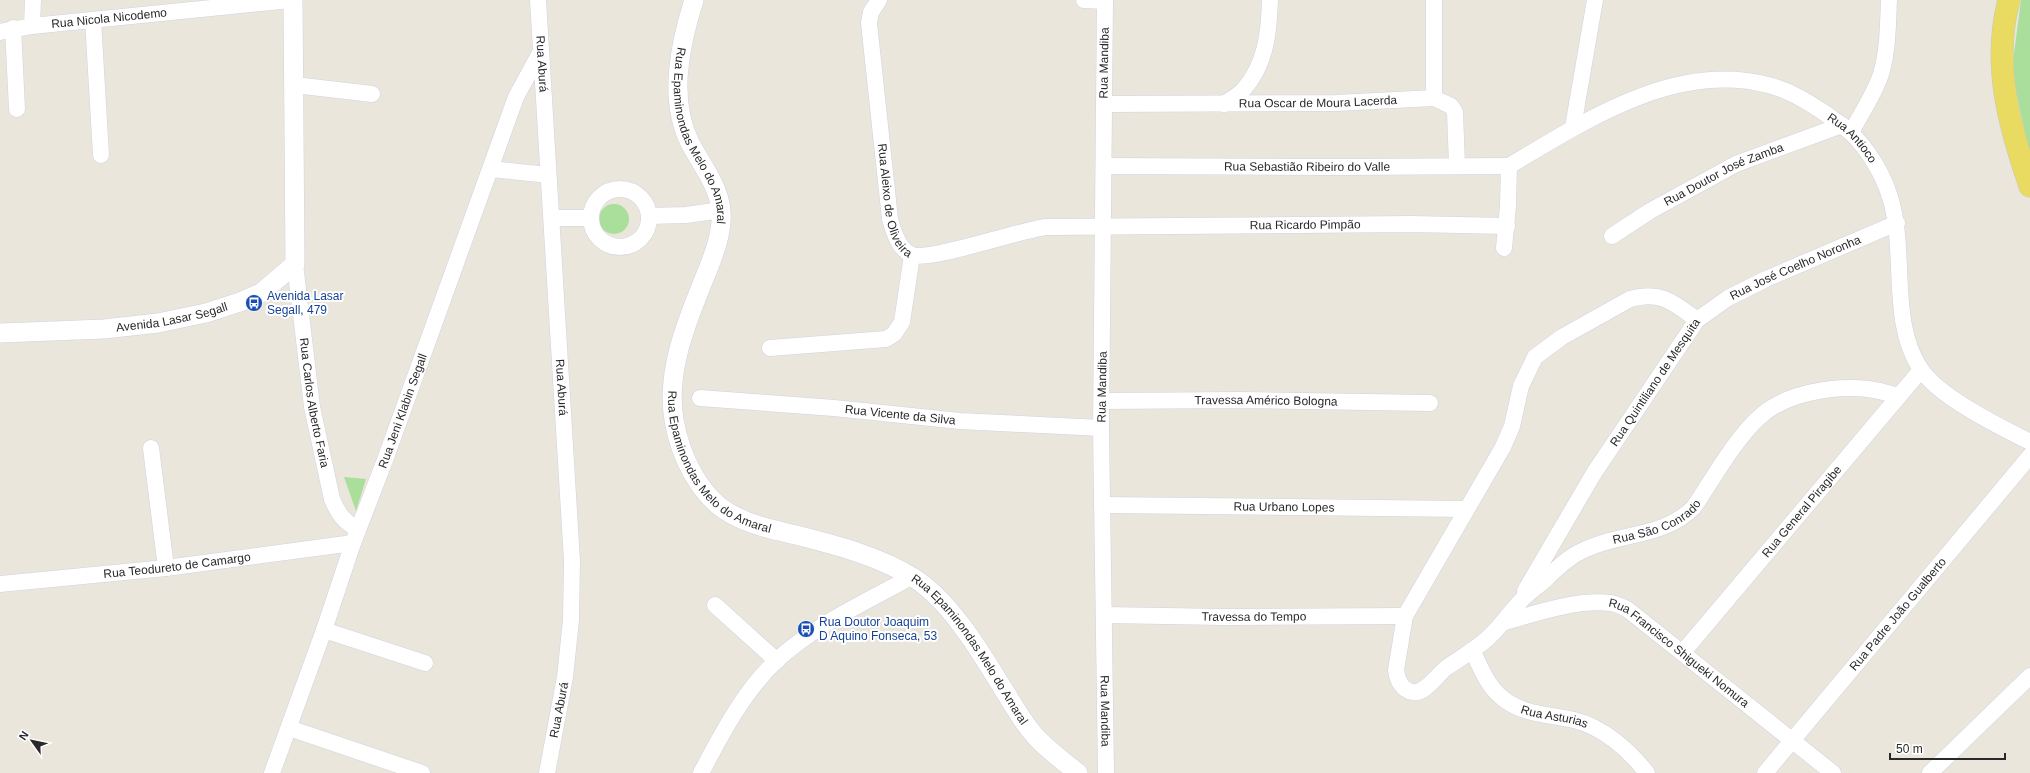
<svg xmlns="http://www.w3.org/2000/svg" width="2030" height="773" viewBox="0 0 2030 773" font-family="Helvetica,sans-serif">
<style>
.green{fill:#a9df9a}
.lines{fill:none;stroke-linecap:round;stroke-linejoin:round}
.minor-casing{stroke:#d0d2e1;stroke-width:17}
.tertiary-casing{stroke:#d0d2e1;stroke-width:20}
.primary-casing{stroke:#c7c7c7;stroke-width:23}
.minor{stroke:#fff;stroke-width:16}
.tertiary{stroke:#fff;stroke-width:19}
.primary{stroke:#e9da61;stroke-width:22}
.labels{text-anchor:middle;stroke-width:4;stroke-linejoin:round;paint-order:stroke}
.street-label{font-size:12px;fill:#292929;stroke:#fff}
.transit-label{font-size:12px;fill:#164399;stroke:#fff;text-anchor:start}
</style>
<rect width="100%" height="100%" fill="#eae6db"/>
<path class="green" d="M 2021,0 L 2030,0 L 2030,156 L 2013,77 L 2013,61 Z
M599 219a15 15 0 1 1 30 0a15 15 0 1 1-30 0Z
M 344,477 L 366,479 L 356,511 Z"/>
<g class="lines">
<g class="minor-casing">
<g id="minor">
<path id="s1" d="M 538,0 L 572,561 L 571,620 L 565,677 L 547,773"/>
<path id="s2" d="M 879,0 L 871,12 L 869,23 L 890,219 C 894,232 898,249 912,255 C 928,262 1020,230 1046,227 L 1411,224 L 1507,226"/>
<path d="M 1084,0 L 1105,1"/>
<path id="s3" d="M 1105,0 L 1101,428 L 1106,773"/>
<path d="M 93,20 L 101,155"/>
<path d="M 32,26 L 33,0"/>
<path d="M 13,28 L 17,109"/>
<path id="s4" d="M 0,32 L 32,26 L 291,0"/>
<path d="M 295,85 L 372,94"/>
<path d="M 1434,98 L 1451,106 L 1455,112 L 1457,165"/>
<path id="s5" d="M 1104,104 L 1336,103 L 1434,98 L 1434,0"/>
<path d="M 1224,104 C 1230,100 1239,95 1244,89 C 1266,64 1269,32 1270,0"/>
<path d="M 1573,127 L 1595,0"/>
<path d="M 1851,132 C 1861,114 1874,95 1881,74 C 1888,51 1888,24 1889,0"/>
<path id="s6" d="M 1104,166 L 1339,167 L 1509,166"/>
<path id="s7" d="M 1509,166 C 1585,121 1675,61 1768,85 C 1789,90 1808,102 1826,114 C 1834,120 1843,125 1850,132 C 1868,149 1883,174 1890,197 C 1907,251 1889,321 1920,368 C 1937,396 2000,427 2030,442"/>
<path d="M 492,169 L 548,175"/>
<circle cx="620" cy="218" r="29"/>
<path d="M 649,216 L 686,215 L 721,210"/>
<path d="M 552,218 L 591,218"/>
<path id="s8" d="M 1612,236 L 1650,211 L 1736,164 L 1842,125"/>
<path d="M 1504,248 L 1508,206 L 1509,166"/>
<path id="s9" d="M 295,264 L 312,407 L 332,499 C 338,514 344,521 358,530"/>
<path id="s10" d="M 1697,320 C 1674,303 1660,290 1630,299 L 1562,337 L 1535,357 L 1521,386 L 1512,426 L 1503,447 L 1405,616 L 1396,670 C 1397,679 1402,691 1413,692 C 1425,694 1437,675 1446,668 C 1460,658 1475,650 1488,638 C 1499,628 1508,615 1518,604 C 1525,595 1536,588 1545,580 C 1555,570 1567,558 1580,552 C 1617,532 1663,539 1694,507 C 1713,479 1737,435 1763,414 C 1788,393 1835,385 1868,389 C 1877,390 1888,393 1897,396"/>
<path d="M 770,348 L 886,339 L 894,334 L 902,322 L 912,255"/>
<path id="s11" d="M 700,398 L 834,408 L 960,421 L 1101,428"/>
<path id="s12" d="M 1102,401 L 1240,400 L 1430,403"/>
<path d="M 151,448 L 166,568"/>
<path id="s13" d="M 1102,505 L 1466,509"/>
<path id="s14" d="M 0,584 L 166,568 L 353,543"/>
<path id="s15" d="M 1525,591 L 1594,473 L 1697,320 L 1728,298 L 1766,279 L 1897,223"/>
<path d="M 715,605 L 777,661"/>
<path id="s16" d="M 1104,615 L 1225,617 L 1405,616"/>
<path id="s17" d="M 1502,623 C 1533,614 1577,599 1610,603 C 1615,603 1622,607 1627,609 L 1833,773"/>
<path d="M 324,630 L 425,663"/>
<path id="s18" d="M 1473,652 C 1480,666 1487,685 1500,696 C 1521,715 1548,714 1574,720 C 1603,727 1629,750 1647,773"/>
<path id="s19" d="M 1683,652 L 1921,370"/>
<path d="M 289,728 L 422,773"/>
<path id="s20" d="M 272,773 L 324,630 L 353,543 L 385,460 L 516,97 L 541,51"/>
<path d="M 701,773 C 722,733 744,691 777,660 C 816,624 866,602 911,577"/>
<path id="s21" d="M 1765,773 L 2030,456"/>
<path d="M 1930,773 L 2030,676"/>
</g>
</g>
<g class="tertiary-casing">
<g id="tertiary">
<path id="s22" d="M 694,0 C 680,44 668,99 690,143 C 701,164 719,186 721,211 C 723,235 711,262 702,284 C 685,326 666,374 674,420 C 680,456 700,498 733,515 C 753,526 775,530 796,535 C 836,545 878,556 914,578 C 950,601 980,651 1002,687 C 1013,704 1022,722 1036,737 C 1048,750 1064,762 1078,773"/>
<path id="s23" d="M 0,333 L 104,329 L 158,323 L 206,313 L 240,302 L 261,293 L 295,264 L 293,0"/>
</g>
</g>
<g class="primary-casing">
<path id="primary" d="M 2009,0 C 1992,63 2009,126 2030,186"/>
</g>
<use href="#minor" class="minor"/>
<use href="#tertiary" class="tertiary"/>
<use href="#primary" class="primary"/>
</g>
<defs>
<g id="bus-disc" transform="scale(0.9)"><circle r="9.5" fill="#1a4fb4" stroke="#fff"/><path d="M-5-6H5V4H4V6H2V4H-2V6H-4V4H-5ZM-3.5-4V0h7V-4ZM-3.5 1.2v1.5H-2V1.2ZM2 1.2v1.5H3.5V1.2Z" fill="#fff"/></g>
</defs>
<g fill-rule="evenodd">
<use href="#bus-disc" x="254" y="303"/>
<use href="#bus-disc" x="806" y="629"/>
</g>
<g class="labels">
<g class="street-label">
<text dy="4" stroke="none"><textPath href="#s4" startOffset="110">Rua Nicola Nicodemo</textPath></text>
<text transform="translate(1104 63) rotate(-89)" y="4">Rua Mandiba</text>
<text dy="4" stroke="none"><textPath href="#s1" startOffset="64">Rua Aburá</textPath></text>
<text dy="4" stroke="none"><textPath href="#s5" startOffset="214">Rua Oscar de Moura Lacerda</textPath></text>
<text dy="4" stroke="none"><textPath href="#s22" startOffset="142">Rua Epaminondas Melo do Amaral</textPath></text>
<text dy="4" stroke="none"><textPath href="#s7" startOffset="380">Rua Antioco</textPath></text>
<text dy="4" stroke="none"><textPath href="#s6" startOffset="203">Rua Sebastião Ribeiro do Valle</textPath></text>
<text dy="4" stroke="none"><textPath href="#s8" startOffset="128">Rua Doutor José Zamba</textPath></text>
<text dy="4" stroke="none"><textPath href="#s2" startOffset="206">Rua Aleixo de Oliveira</textPath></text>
<text dy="4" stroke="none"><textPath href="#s2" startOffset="663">Rua Ricardo Pimpão</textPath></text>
<text dy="4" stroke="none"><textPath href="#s15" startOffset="433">Rua José Coelho Noronha</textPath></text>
<text dy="4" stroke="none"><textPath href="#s23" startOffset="173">Avenida Lasar Segall</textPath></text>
<text dy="4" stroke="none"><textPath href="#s15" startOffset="246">Rua Quintiliano de Mesquita</textPath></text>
<text dy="4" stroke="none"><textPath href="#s1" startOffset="388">Rua Aburá</textPath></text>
<text transform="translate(1102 387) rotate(-89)" y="4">Rua Mandiba</text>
<text dy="4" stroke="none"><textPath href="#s12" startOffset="164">Travessa Américo Bologna</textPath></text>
<text dy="4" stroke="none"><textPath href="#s9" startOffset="140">Rua Carlos Alberto Faria</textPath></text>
<text dy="4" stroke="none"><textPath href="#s20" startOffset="385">Rua Jeni Klabin Segall</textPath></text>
<text dy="4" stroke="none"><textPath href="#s11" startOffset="201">Rua Vicente da Silva</textPath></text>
<text dy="4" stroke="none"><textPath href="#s22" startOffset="502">Rua Epaminondas Melo do Amaral</textPath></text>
<text dy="4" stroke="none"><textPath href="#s13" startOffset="182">Rua Urbano Lopes</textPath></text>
<text dy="4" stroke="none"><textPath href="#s19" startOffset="184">Rua General Piragibe</textPath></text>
<text dy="4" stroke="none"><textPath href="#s10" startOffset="865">Rua São Conrado</textPath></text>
<text dy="4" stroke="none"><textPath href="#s14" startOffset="178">Rua Teodureto de Camargo</textPath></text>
<text dy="4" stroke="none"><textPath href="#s21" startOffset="207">Rua Padre João Gualberto</textPath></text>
<text dy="4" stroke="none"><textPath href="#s16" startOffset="150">Travessa do Tempo</textPath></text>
<text dy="4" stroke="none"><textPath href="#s22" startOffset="838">Rua Epaminondas Melo do Amaral</textPath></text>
<text dy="4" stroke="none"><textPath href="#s17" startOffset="196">Rua Francisco Shigueki Nomura</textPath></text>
<text transform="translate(559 710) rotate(-79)" y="4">Rua Aburá</text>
<text dy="4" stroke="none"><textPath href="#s3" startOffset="711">Rua Mandiba</textPath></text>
<text dy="4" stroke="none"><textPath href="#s18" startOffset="111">Rua Asturias</textPath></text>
</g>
<g class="transit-label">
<text x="267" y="300">Avenida Lasar<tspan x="267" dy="14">Segall, 479</tspan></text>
<text x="819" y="626">Rua Doutor Joaquim<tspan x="819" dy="14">D Aquino Fonseca, 53</tspan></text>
</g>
</g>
<g transform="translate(32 741) rotate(303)" stroke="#ffffff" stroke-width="3" paint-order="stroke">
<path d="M0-3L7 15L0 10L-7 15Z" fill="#292929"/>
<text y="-6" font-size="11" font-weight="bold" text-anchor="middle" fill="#292929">N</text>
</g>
<path d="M1890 753v6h115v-6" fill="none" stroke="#292929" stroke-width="2"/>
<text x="1896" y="753" font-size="12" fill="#292929" stroke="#ffffff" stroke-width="3" paint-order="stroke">50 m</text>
</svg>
